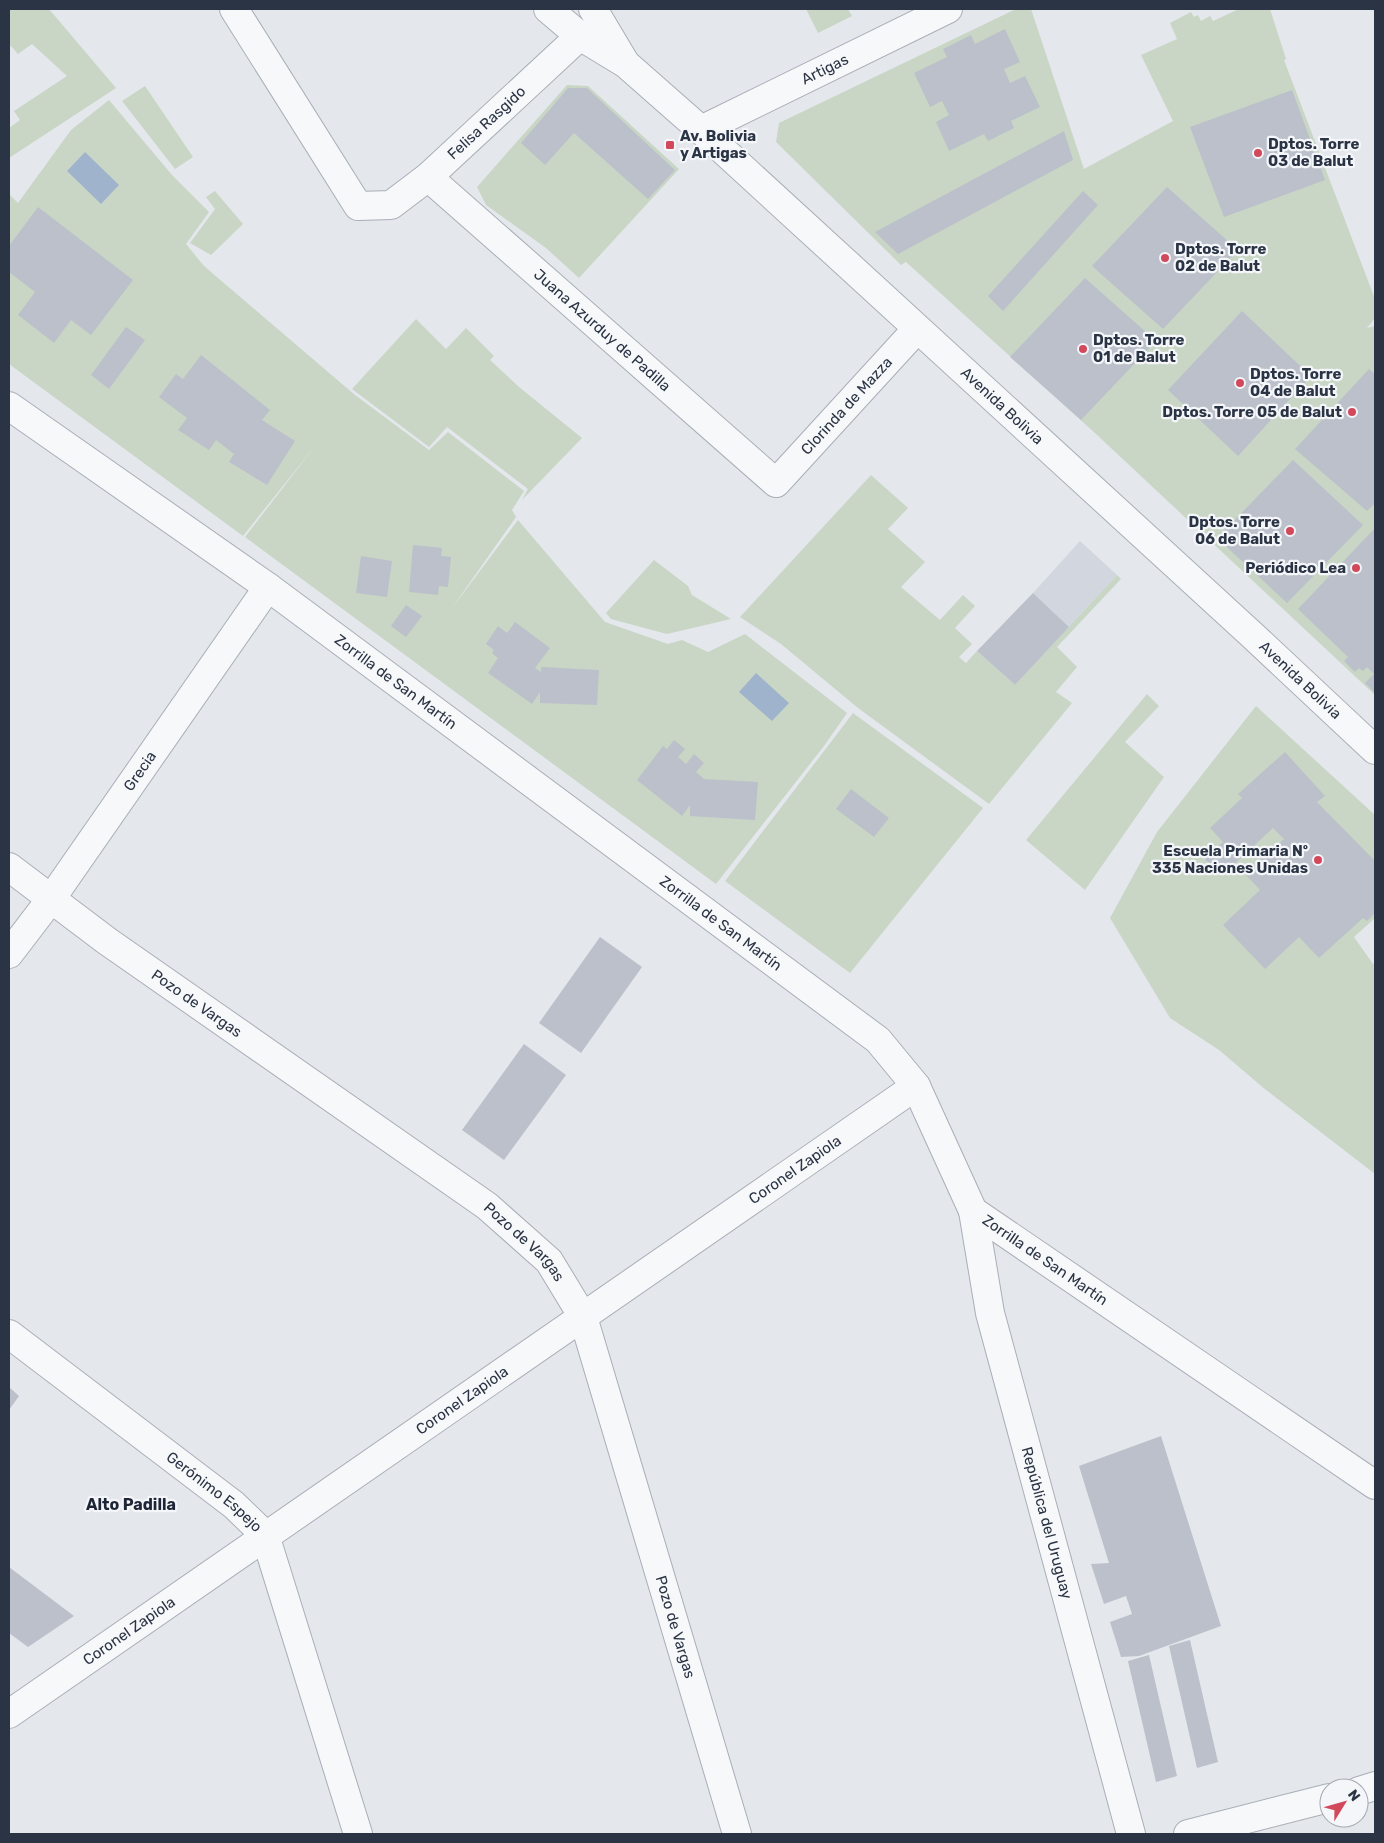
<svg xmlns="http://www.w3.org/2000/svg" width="1384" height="1843" viewBox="0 0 1384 1843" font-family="Rubik,sans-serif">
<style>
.built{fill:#d2d6de}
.green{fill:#c9d6c5}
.water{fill:#9fb4cc}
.building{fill:#bbc0ca}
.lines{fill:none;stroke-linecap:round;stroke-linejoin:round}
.minor-casing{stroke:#a9aeb7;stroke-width:30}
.minor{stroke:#f7f8fa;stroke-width:28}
.poi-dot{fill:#d1495b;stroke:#f4f6f9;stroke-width:2}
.labels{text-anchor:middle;stroke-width:4.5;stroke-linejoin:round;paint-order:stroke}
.street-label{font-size:15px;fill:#2b3445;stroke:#f4f6f9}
.poi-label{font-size:15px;font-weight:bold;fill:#2b3445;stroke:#f4f6f9;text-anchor:start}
.neighbourhood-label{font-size:16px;font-weight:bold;fill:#1d2536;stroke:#f4f6f9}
</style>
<rect width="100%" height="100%" fill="#e4e7ec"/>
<path class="built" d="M 1080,541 L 1117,575 L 1069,627 L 1033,593 Z"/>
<path class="green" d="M 9,9 L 49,9 L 116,88 L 9,158 L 9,128 L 20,120 L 14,111 L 67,76 L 32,44 L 18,54 L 11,46 L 9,47 Z
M 806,9 L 848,9 L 852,16 L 818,33 Z
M 1016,9 L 1031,9 L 1084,169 L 1173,121 L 1141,55 L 1177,39 L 1170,23 L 1191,12 L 1194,17 L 1198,15 L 1201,21 L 1210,16 L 1213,21 L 1239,9 L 1270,9 L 1286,59 L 1284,60 L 1375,299 L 1375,318 L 1367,328 L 1375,326 L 1375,695 L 1096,434 L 906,262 L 901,265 L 776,142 L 779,123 Z
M 567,85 L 588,86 L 679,169 L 579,278 L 546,248 L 486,205 L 477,187 Z
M 145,86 L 193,157 L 175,169 L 122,101 Z
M 109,100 L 172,175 L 209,212 L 186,244 L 204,266 L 355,395 L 429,450 L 448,432 L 524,491 L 512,510 L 516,517 L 452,608 L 518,520 L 605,622 L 668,644 L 682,640 L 708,652 L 745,634 L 847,713 L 824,746 L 716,884 L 245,537 L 315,446 L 243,536 L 9,364 L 9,194 L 18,203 L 71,130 Z
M 215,191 L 243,224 L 211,255 L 190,243 L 215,209 L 206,197 Z
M 416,319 L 446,349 L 466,328 L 494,356 L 490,360 L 519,387 L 582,438 L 522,500 L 528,489 L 447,427 L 429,447 L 352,389 Z
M 871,475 L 908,508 L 888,529 L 925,562 L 901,587 L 940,620 L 963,595 L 975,606 L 955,628 L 972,644 L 959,657 L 966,663 L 977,651 L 1015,685 L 1117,575 L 1121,579 L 1057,647 L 1077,667 L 1056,692 L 1072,703 L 989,804 L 858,708 L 781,644 L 740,617 Z
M 654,560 L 688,586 L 692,595 L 731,619 L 667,634 L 611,619 L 606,613 Z
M 1147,694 L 1159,706 L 1125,742 L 1164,777 L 1085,890 L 1026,840 Z
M 1256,706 L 1375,815 L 1375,918 L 1354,937 L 1373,964 L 1375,963 L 1375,1174 L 1266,1090 L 1219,1050 L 1170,1018 L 1110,918 L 1157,832 Z
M 853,713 L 983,808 L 850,973 L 725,881 Z"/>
<path class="water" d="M 85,152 L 119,185 L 101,204 L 67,171 Z
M 756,673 L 789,703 L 772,721 L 739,692 Z"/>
<path class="building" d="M 1005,29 L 1020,62 L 1004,69 L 1010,83 L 1025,76 L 1040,107 L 1011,121 L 1014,128 L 988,141 L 984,134 L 949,151 L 936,122 L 949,115 L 942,101 L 930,107 L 914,73 L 947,57 L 943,49 L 971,35 L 975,44 Z
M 568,88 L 587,88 L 675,170 L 648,199 L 574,133 L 545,165 L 521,143 Z
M 1292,90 L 1325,180 L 1224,217 L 1190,127 Z
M 1064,131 L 1073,160 L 898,254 L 875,232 Z
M 1167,187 L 1238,250 L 1163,329 L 1092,266 Z
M 1083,191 L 1098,205 L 1003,311 L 988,296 Z
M 38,207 L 133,280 L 91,335 L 71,320 L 54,343 L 18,315 L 35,292 L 9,272 L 9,246 Z
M 1085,278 L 1156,341 L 1081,420 L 1010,357 Z
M 1242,311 L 1311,376 L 1238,456 L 1168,390 Z
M 126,327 L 145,340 L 109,389 L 91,375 Z
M 201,355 L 270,410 L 262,420 L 295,441 L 267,485 L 229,462 L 234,454 L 216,440 L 209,450 L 178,430 L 187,418 L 159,397 L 176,374 L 183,379 Z
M 1369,369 L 1375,374 L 1375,503 L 1367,511 L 1295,449 Z
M 1293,460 L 1363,525 L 1287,603 L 1217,538 Z
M 1375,528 L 1375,693 L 1365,683 L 1374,674 L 1367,667 L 1363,671 L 1359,668 L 1355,672 L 1344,661 L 1348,657 L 1298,609 Z
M 413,545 L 442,548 L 441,556 L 451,557 L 448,587 L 439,586 L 438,595 L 409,592 Z
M 361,556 L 392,561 L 387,597 L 356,593 Z
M 1033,593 L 1069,627 L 1015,685 L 977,651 Z
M 406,605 L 422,616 L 406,637 L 391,626 Z
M 515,622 L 550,648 L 535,668 L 541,672 L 541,667 L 599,670 L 597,705 L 540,703 L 540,692 L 532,704 L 488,673 L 498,658 L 492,653 L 494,650 L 486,644 L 498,626 L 507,633 Z
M 674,740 L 685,749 L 678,757 L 686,764 L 694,754 L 704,763 L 696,772 L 704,779 L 758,782 L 755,820 L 690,816 L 690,805 L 682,816 L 637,780 L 663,746 L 667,749 Z
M 1285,752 L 1325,796 L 1317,802 L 1375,861 L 1375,913 L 1367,921 L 1363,918 L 1319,958 L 1299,937 L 1265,969 L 1223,925 L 1260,890 L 1245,874 L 1284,839 L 1273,828 L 1221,876 L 1205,859 L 1223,842 L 1210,828 L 1242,798 L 1238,794 Z
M 851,789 L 889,818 L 874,837 L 836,809 Z
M 600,937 L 642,967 L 581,1053 L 539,1023 Z
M 524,1044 L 566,1075 L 504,1160 L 462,1130 Z
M 9,1387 L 19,1396 L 9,1410 Z
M 1161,1436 L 1221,1626 L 1139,1656 L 1121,1657 L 1110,1622 L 1132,1614 L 1126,1596 L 1104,1604 L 1091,1564 L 1109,1563 L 1079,1466 Z
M 9,1567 L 74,1616 L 28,1647 L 9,1633 Z
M 1190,1640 L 1218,1762 L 1197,1768 L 1169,1646 Z
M 1149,1655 L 1177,1776 L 1156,1782 L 1128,1661 Z"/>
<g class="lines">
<g class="minor-casing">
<g id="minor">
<path id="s1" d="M 234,9 L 358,206 L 391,205 L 428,177 L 580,36"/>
<path id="s2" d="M 548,9 L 580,36 L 626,64 L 701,130 L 1251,634 L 1375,750"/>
<path d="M 593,9 L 624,61"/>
<path id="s3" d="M 701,130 L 948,9"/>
<path id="s4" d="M 428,177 L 776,483 L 917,329"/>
<path id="s5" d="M 9,406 L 268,587 L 878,1040 L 916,1086 L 973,1211 L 1375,1485"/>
<path id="s6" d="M 9,867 L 107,941 L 487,1206 L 549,1261 L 583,1317 L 737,1834"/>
<path id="s7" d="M 9,954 L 51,899 L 268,587"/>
<path id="s8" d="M 973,1211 L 990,1313 L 1131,1834"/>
<path id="s9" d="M 9,1334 L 234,1505 L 265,1535 L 358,1834"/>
<path id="s10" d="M 9,1714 L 916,1086"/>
<path d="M 1359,1791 L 1375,1786"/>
<path d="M 1188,1834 L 1329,1798"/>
</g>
</g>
<use href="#minor" class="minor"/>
</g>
<g class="poi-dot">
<rect x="665" y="140" width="10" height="10" rx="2.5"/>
<circle cx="1258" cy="153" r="5"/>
<circle cx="1165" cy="258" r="5"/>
<circle cx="1083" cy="349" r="5"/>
<circle cx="1240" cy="383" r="5"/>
<circle cx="1352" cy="412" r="5"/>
<circle cx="1290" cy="531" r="5"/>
<circle cx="1356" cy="568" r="5"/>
<circle cx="1318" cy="860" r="5"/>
</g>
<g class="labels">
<g class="street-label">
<text dy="5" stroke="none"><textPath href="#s3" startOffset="138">Artigas</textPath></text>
<text dy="5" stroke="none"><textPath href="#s1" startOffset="392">Felisa Rasgido</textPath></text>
<text dy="5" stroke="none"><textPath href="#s4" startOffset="232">Juana Azurduy de Padilla</textPath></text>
<text dy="5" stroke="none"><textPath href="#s4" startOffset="568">Clorinda de Mazza</textPath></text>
<text dy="5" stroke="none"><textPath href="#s2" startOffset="604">Avenida Bolivia</textPath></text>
<text dy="5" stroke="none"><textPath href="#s2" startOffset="1009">Avenida Bolivia</textPath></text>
<text dy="5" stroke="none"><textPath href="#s5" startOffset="475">Zorrilla de San Martín</textPath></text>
<text dy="5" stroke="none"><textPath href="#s7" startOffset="225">Grecia</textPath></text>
<text dy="5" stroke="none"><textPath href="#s5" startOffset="880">Zorrilla de San Martín</textPath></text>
<text dy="5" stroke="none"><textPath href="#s6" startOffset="232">Pozo de Vargas</textPath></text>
<text dy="5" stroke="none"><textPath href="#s10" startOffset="956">Coronel Zapiola</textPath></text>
<text dy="5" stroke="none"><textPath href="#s6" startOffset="638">Pozo de Vargas</textPath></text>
<text dy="5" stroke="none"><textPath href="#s5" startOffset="1360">Zorrilla de San Martín</textPath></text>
<text dy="5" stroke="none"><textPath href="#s10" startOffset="551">Coronel Zapiola</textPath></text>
<text dy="5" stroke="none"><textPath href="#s9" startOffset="259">Gerónimo Espejo</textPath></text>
<text dy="5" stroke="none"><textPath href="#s8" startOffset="321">República del Uruguay</textPath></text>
<text dy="5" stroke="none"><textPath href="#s6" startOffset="1058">Pozo de Vargas</textPath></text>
<text dy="5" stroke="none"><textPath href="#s10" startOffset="146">Coronel Zapiola</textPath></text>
</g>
<g class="poi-label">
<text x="680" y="141">Av. Bolivia<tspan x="680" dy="17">y Artigas</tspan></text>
<text x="1268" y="149">Dptos. Torre<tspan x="1268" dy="17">03 de Balut</tspan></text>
<text x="1175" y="254">Dptos. Torre<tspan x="1175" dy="17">02 de Balut</tspan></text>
<text x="1093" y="345">Dptos. Torre<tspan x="1093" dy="17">01 de Balut</tspan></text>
<text x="1250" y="379">Dptos. Torre<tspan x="1250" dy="17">04 de Balut</tspan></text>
<text x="1342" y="417" text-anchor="end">Dptos. Torre 05 de Balut</text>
<text x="1280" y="527" text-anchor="end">Dptos. Torre<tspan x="1280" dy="17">06 de Balut</tspan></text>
<text x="1346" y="573" text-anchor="end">Periódico Lea</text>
<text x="1308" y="856" text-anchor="end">Escuela Primaria Nº<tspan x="1308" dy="17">335 Naciones Unidas</tspan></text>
</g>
<g class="neighbourhood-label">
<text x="131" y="1510">Alto Padilla</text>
</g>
</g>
<rect width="1384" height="1843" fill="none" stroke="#2b3445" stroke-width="20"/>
<g transform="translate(1344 1803) rotate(53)"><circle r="24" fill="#f4f6f9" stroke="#a4a8b1"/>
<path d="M0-4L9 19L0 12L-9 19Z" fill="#d1495b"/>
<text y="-8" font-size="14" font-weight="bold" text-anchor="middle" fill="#2b3445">N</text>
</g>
</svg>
